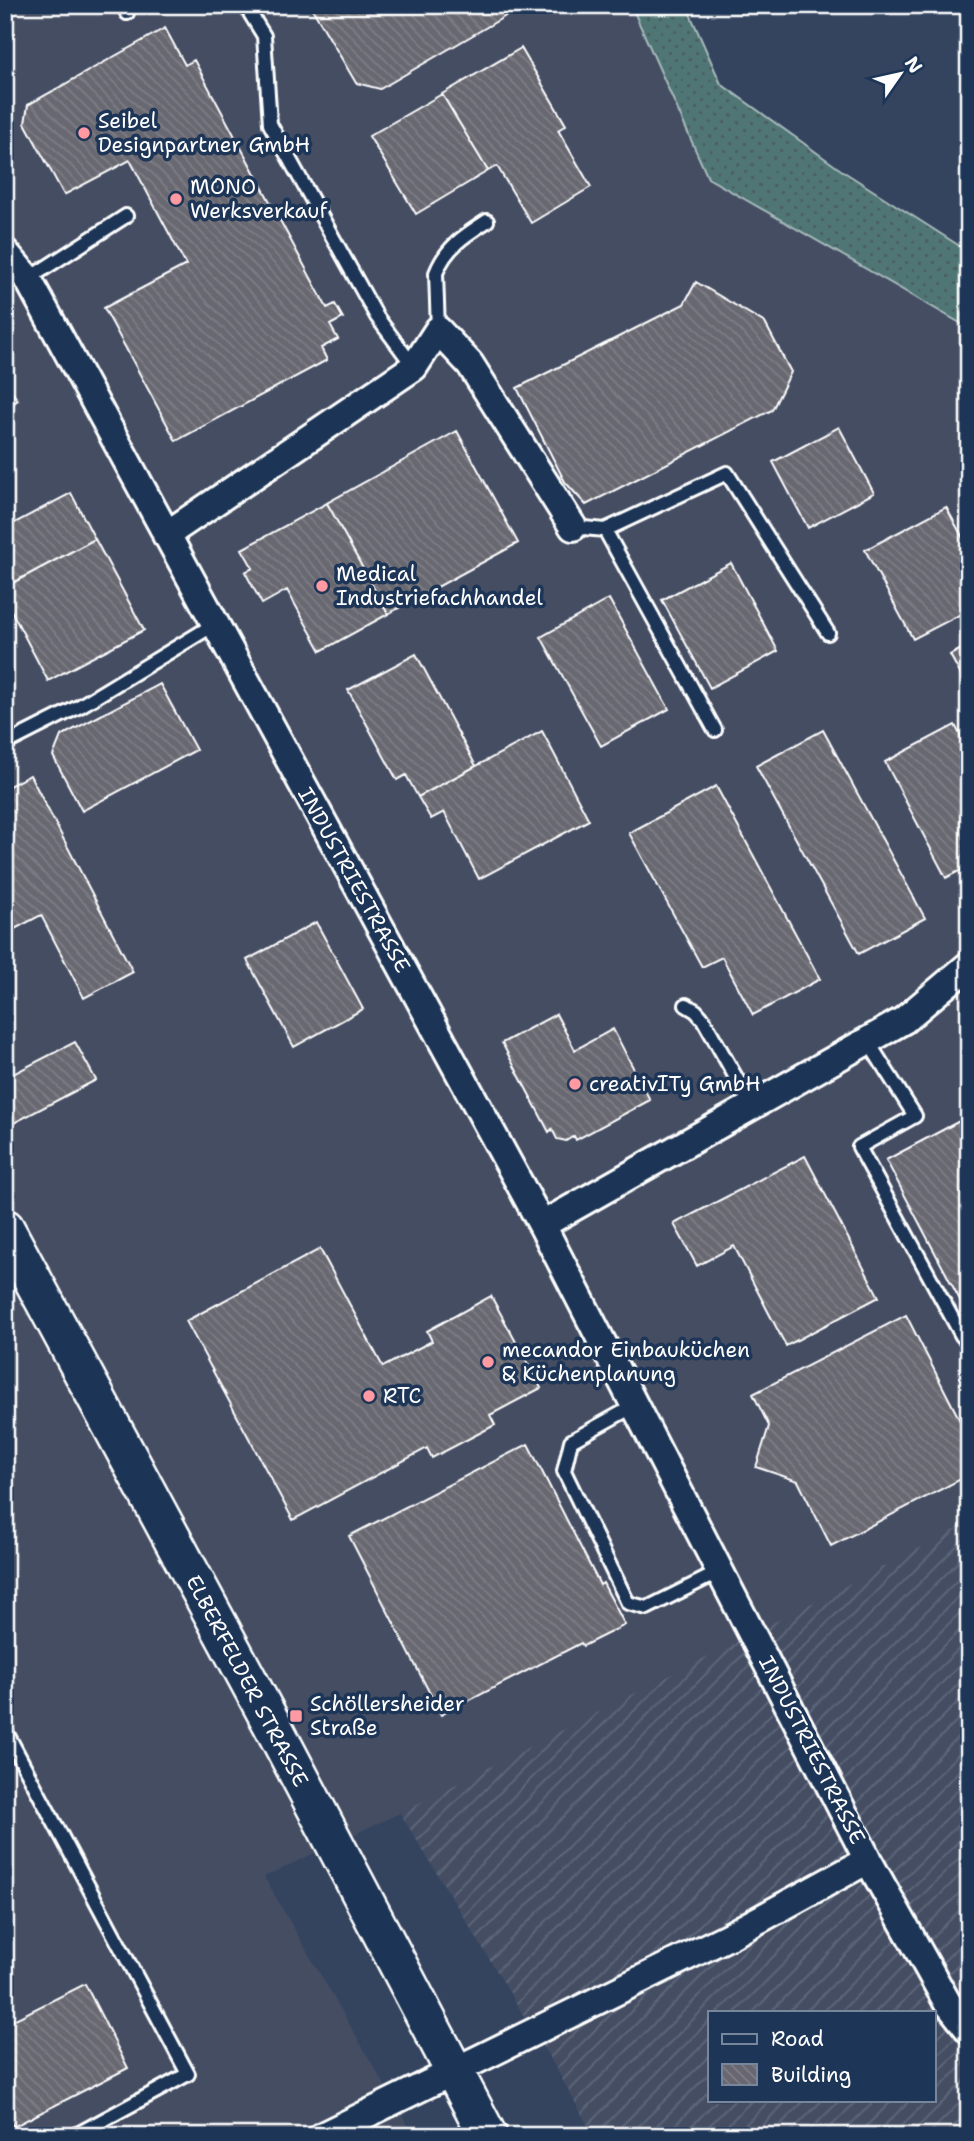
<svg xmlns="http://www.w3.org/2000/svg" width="974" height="2141" viewBox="0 0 974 2141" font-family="'Shantell Sans',sans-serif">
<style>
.built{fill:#444e64}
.industrial{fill:url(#industrial-furrows);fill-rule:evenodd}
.grass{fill:url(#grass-dots);stroke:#a7baba;stroke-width:2}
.building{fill:url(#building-back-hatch);stroke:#fff;stroke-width:2}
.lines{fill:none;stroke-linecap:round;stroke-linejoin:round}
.lane-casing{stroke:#fff;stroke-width:18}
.street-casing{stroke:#fff;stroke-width:32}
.secondary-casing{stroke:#fff;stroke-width:42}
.lane{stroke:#1d3557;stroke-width:12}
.street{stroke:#1d3557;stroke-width:26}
.secondary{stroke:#1d3557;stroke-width:37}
.poi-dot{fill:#ff9aa2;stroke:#1d3557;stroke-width:2.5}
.labels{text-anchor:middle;stroke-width:7;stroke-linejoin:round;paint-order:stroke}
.poi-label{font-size:21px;fill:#fff;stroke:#1d3557;text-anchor:start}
.street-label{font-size:21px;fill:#fff;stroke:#1d3557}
</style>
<defs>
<pattern id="industrial-furrows" width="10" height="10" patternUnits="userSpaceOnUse" patternTransform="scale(1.75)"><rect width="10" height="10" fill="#444e64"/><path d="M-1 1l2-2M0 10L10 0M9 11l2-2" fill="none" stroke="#60697b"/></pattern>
<pattern id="grass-dots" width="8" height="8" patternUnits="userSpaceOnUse" patternTransform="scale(1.75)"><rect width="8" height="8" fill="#4f7475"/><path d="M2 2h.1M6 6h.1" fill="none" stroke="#4d5c5c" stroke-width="1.8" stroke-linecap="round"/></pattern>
<pattern id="building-back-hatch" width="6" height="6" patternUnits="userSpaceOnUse" patternTransform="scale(1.75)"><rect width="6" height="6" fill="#686771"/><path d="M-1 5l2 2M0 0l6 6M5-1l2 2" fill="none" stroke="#7f7e86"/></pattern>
</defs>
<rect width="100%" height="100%" fill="#34445f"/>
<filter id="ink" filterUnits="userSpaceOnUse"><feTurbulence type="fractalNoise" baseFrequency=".0143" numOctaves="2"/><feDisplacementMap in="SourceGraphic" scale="14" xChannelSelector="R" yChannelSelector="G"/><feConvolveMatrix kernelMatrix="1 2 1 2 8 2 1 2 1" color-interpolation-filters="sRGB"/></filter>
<g filter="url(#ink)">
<path class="built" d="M 5,5 L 631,5 L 708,178 L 969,328 L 969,1525 L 484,1773 L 264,1877 L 414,2136 L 5,2136 Z"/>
<path class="industrial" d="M 969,1523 L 969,2136 L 594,2136 L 554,2065 L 400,1813 ZM 710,2013 L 934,2013 L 934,2101 L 710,2101 Z"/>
<path class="grass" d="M 631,5 L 686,5 L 721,84 L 841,170 L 969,252 L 969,328 L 708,178 Z"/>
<path class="building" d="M 310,5 L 513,5 L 516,10 L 380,89 L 356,83 Z
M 165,28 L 185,65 L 194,60 L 327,308 L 335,304 L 343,318 L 330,325 L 338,339 L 321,348 L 327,360 L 176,441 L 104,308 L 186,265 L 130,160 L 64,195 L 25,123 L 28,105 Z
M 521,48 L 566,125 L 558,130 L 591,187 L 531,223 L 497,166 L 488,171 L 442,94 Z
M 442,94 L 488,171 L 416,214 L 369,136 Z
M 696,282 L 765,323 L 791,372 L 772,410 L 586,505 L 565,482 L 517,388 L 684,304 Z
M 5,383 L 18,400 L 5,409 Z
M 839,427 L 874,493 L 808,528 L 773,462 Z
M 457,431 L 518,543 L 388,614 L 327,503 Z
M 71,493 L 95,539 L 5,587 L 5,528 Z
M 327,503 L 388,614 L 321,651 L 287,590 L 262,604 L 245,572 L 253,568 L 242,549 Z
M 946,507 L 969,549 L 969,610 L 913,639 L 865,550 Z
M 95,539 L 144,630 L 48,681 L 5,599 L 5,587 Z
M 731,563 L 778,651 L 710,688 L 662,600 Z
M 609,599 L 669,709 L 601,746 L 541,637 Z
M 969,645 L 969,690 L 950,655 Z
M 416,654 L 476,766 L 418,797 L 406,775 L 397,780 L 348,690 Z
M 160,684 L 196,750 L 82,811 L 53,756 L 61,736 Z
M 955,725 L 969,752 L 969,866 L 946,878 L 885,762 Z
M 823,730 L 925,918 L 859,954 L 756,766 Z
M 542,731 L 589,820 L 479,879 L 444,812 L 431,819 L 418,797 Z
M 30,775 L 133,972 L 84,998 L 41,915 L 5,934 L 5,788 Z
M 716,786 L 820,979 L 753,1015 L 722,957 L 702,967 L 629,833 Z
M 316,922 L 363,1009 L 294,1047 L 247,960 Z
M 556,1014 L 575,1050 L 613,1029 L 650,1100 L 576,1140 L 574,1136 L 566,1141 L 557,1139 L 552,1129 L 549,1132 L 502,1043 Z
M 75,1042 L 96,1080 L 12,1124 L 5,1110 L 5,1078 Z
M 969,1116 L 969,1317 L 886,1160 Z
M 805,1156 L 879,1297 L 786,1346 L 734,1246 L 697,1266 L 674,1224 Z
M 320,1249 L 383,1367 L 432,1341 L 427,1331 L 491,1296 L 541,1388 L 490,1415 L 495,1425 L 432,1458 L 427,1448 L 293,1520 L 186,1321 Z
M 906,1315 L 969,1438 L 969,1475 L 831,1546 L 798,1481 L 756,1467 L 769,1426 L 753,1394 Z
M 528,1444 L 600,1585 L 603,1583 L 625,1625 L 583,1646 L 581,1643 L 441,1715 L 349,1536 Z
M 85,1984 L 128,2068 L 13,2127 L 5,2111 L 5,2024 Z"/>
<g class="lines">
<g class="lane-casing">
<path id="lane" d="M 124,5 L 127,13
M 245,5 L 264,36 L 270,124 L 377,317 L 414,367
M 28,279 L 126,216
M 438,330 L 436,273 C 446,247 465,235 487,221
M 573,527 L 605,530 L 727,473 L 828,633
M 605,530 L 715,730
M 5,744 L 80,706 L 215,624
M 686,1005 L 696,1011 L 703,1019 L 752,1106
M 867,1040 L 915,1116 L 859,1147 L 962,1336
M 634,1406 L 571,1441 L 564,1471 L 628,1603 L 647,1608 L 719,1572
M 5,1730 L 188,2074 L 74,2136"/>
</g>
<g class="street-casing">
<path id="street" d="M 5,252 L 28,279 L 542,1225 L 868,1860 L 947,2002 L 969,2030
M 166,535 L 414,367 L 438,330 L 470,364 L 573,527
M 542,1225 L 904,1020 L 969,965
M 322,2136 L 729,1936 L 868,1860"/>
</g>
<g class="secondary-casing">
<path id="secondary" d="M 5,1228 L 274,1728 L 488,2136"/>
</g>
<use href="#lane" class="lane"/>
<use href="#street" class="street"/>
<use href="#secondary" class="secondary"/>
</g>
</g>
<g class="poi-dot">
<circle cx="84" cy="133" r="7"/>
<circle cx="176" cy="199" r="7"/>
<circle cx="322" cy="586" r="7"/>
<circle cx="575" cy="1084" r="7"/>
<circle cx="488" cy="1362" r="7"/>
<circle cx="369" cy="1396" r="7"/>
<rect x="289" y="1709" width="14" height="14" rx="3.5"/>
</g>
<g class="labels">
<g class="poi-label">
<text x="98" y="128">Seibel<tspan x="98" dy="24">Designpartner GmbH</tspan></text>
<text x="190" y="194">MONO<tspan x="190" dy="24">Werksverkauf</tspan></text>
<text x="336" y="581">Medical<tspan x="336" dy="24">Industriefachhandel</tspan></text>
<text x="589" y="1091">creativITy GmbH</text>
<text x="502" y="1357">mecandor Einbauküchen<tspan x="502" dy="24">&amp; Küchenplanung</tspan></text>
<text x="383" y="1403">RTC</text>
<text x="310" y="1711">Schöllersheider<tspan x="310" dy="24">Straße</tspan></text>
</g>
<g class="street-label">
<text transform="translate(354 880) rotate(61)" y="7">INDUSTRIESTRASSE</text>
<text transform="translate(247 1681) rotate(62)" y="7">ELBERFELDER STRASSE</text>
<text transform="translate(812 1750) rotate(63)" y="7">INDUSTRIESTRASSE</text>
</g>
</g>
<rect width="974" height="2141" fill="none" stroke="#1d3557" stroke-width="28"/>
<rect x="14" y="14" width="946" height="2113" fill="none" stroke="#fff" stroke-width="2.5" filter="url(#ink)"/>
<rect x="708" y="2011" width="228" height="91" fill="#1d3557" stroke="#77869a" stroke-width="2"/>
<rect x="722" y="2034" width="35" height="10" fill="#1d3557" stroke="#77869a" stroke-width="2"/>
<text x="771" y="2046" font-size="21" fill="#ffffff">Road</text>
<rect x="722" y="2064" width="35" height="21" fill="url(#building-back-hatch)" stroke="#77869a" stroke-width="2"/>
<text x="771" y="2082" font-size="21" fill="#ffffff">Building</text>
<g transform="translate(900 74) rotate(56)" stroke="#1d3557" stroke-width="5" paint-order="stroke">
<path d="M0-5L12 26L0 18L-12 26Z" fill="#ffffff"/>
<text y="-10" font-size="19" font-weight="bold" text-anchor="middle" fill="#ffffff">N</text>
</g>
</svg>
